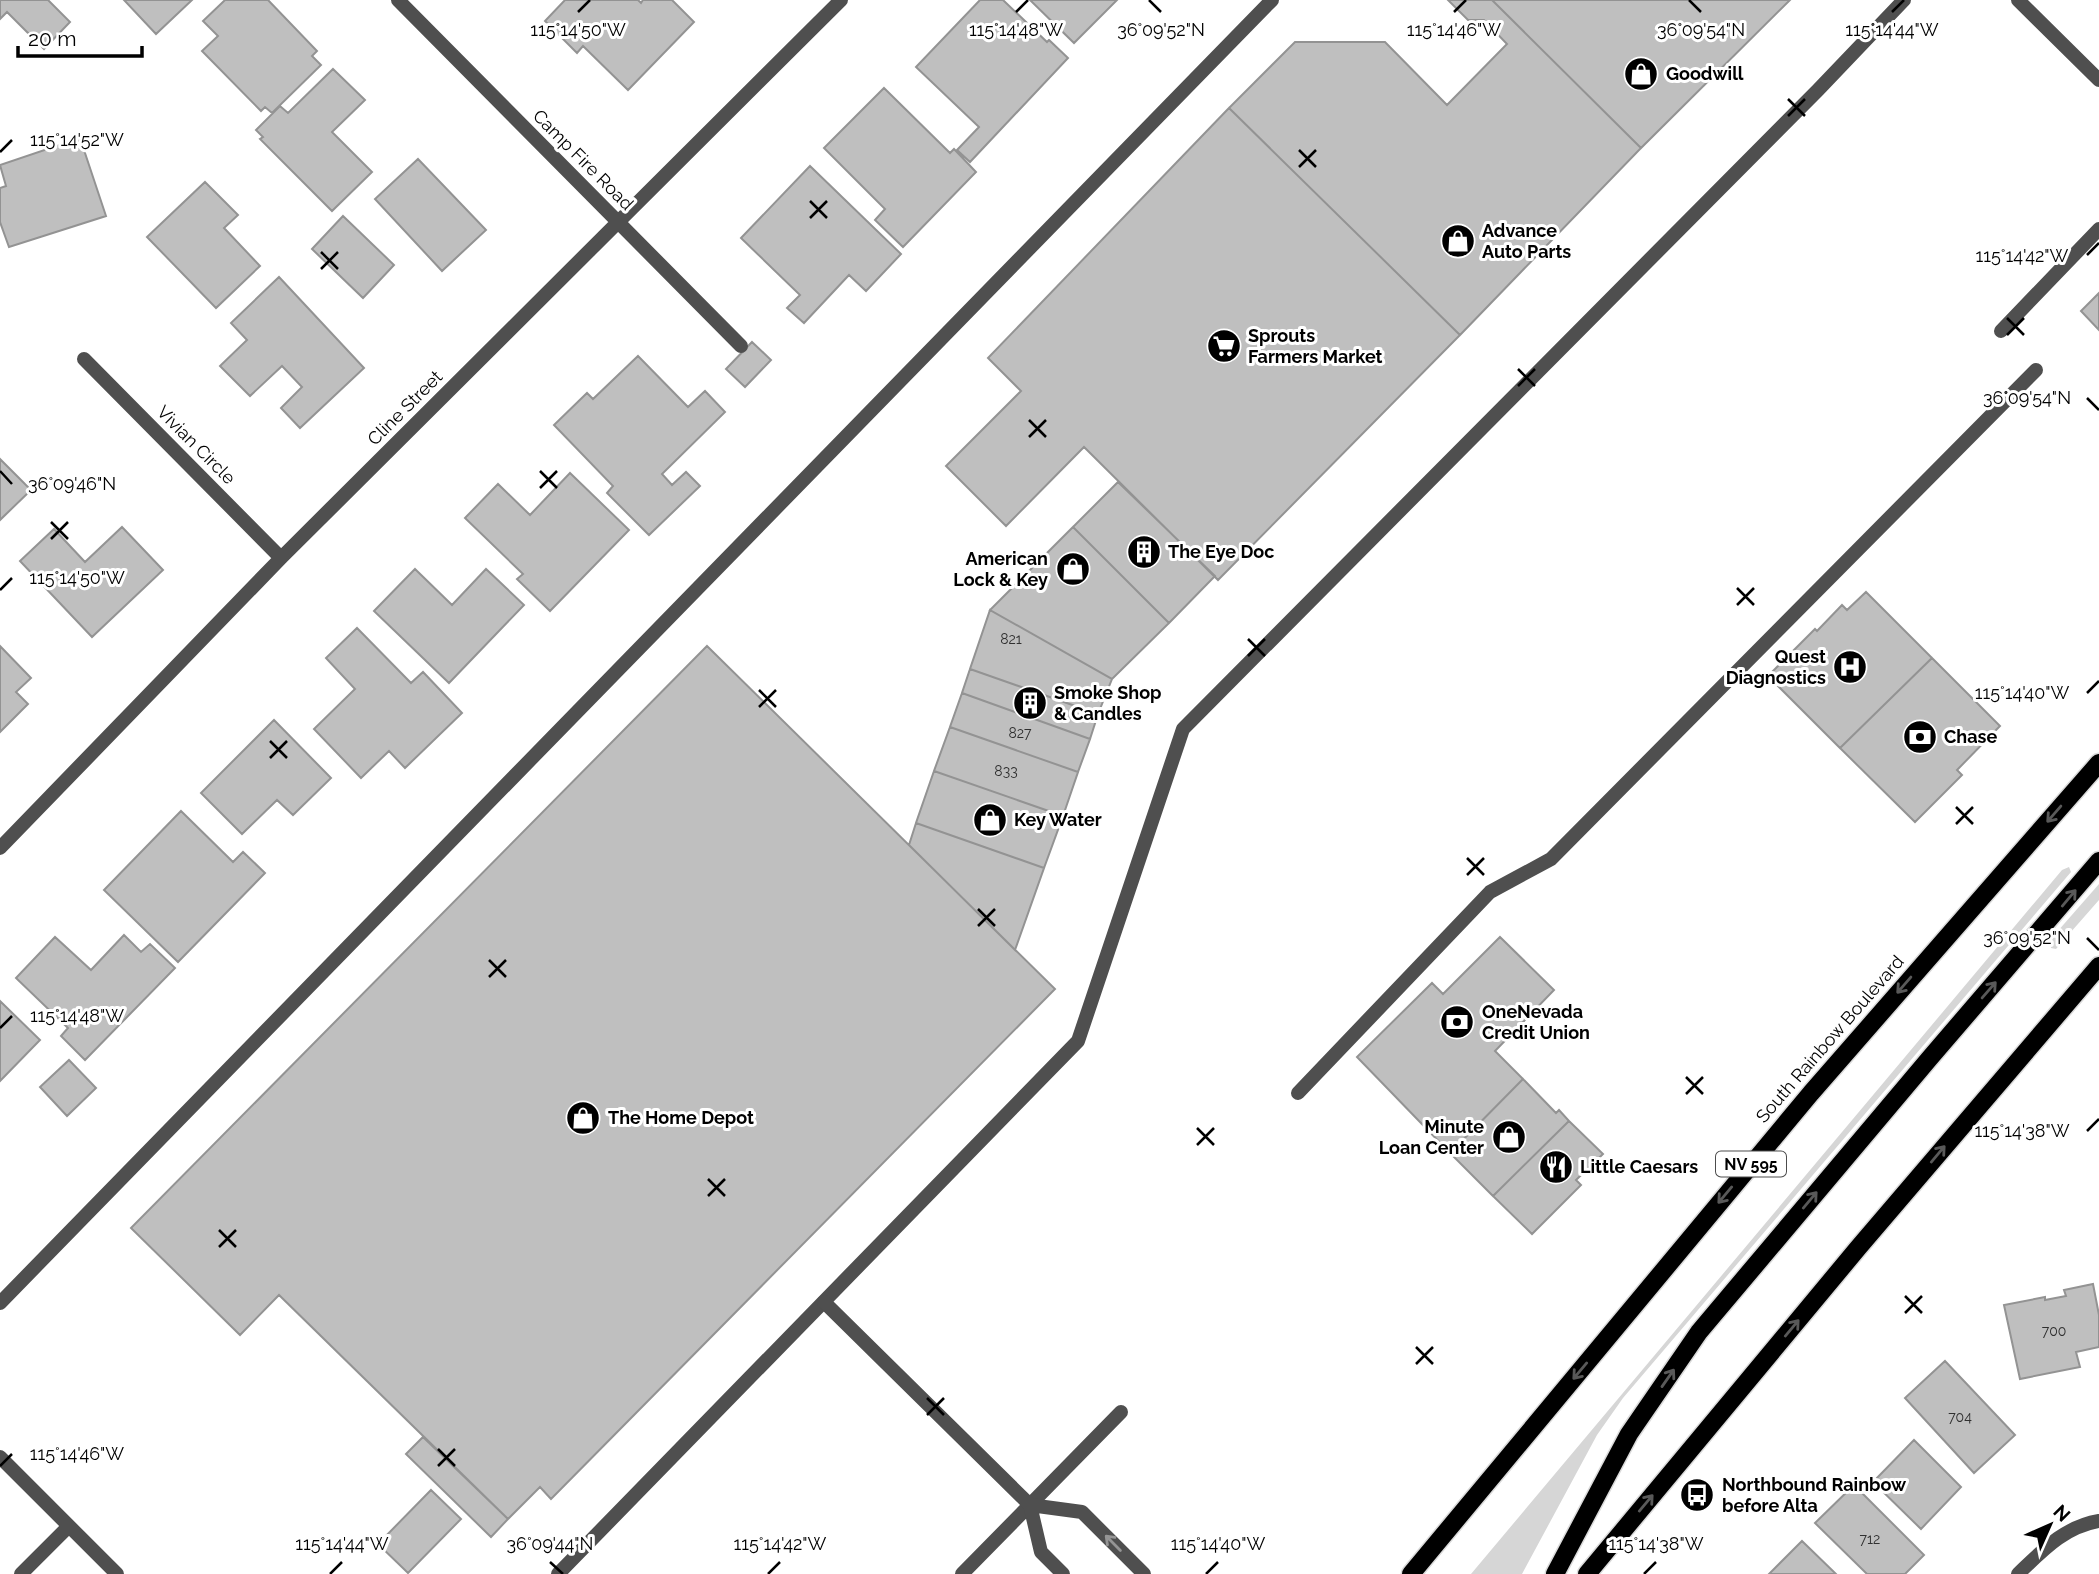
<svg xmlns="http://www.w3.org/2000/svg" width="2099" height="1574" viewBox="0 0 2099 1574" font-family="Raleway,sans-serif">
<style>
.green{fill:#d6d6d6}
.building{fill:#bfbfbf;stroke:#939393;stroke-width:2}
.lines{fill:none;stroke-linecap:round;stroke-linejoin:round}
.primary-casing{stroke:#dbdbdb;stroke-width:21}
.service{stroke:#4f4f4f;stroke-width:14}
.minor{stroke:#4f4f4f;stroke-width:14}
.primary{stroke:#000;stroke-width:18}
.oneway{stroke:#595959}
.oneway2{stroke:#959595}
.ticks{fill:none;stroke:#000;stroke-width:2.5}
.labels{text-anchor:middle;stroke-width:6;stroke-linejoin:round;paint-order:stroke}
.number-label{font-size:14px;fill:#303030}
.shield{fill:#fff;stroke:#4c4c4c;stroke-width:2}
.shield-label{font-size:16px;font-weight:bold;fill:#000}
.poi-label{font-size:18px;font-weight:bold;fill:#000;stroke:#fff;text-anchor:start}
.street-label{font-size:18px;fill:#000;stroke:#fff}
.ticks-label{font-size:18px;text-anchor:middle;fill:#000;stroke:#fff;stroke-width:6;stroke-linejoin:round;paint-order:stroke}
</style>
<rect width="100%" height="100%" fill="#fff"/>
<path class="green" d="M 2069,867 L 2071,872 L 1623,1398 L 1597,1435 L 1522,1574 L 1471,1574 L 2062,870 Z
M 2099,884 L 2099,900 L 2056,949 L 2051,948 L 2050,940 Z"/>
<path class="building" d="M 0,0 L 48,0 L 70,22 L 44,49 L 7,12 L 0,19 Z
M 124,0 L 192,0 L 156,34 Z
M 225,0 L 268,0 L 317,51 L 312,56 L 321,65 L 272,113 L 265,107 L 261,111 L 202,51 L 218,36 L 203,21 Z
M 565,0 L 638,0 L 641,3 L 643,0 L 672,0 L 694,22 L 628,90 L 583,46 L 577,53 L 545,21 Z
M 980,0 L 1003,0 L 1047,42 L 1049,40 L 1068,58 L 970,162 L 957,150 L 979,127 L 916,67 Z
M 1030,0 L 1117,0 L 1074,43 Z
M 1448,0 L 1492,0 L 1641,148 L 1460,335 L 1229,108 L 1295,42 L 1385,42 L 1447,105 L 1507,44 L 1484,20 L 1468,20 Z
M 1492,0 L 1790,0 L 1641,148 Z
M 333,69 L 365,100 L 332,132 L 372,172 L 332,211 L 260,139 L 263,137 L 256,130 L 280,106 L 288,113 Z
M 884,88 L 950,153 L 954,149 L 976,172 L 903,247 L 875,220 L 885,209 L 824,148 Z
M 1229,108 L 1460,335 L 1218,580 L 1084,447 L 1006,526 L 946,466 L 1021,391 L 988,358 Z
M 80,138 L 106,216 L 9,247 L 0,222 L 0,188 L 6,186 L 0,165 Z
M 418,159 L 486,230 L 442,271 L 375,199 Z
M 810,166 L 901,254 L 866,291 L 849,275 L 804,323 L 787,308 L 800,295 L 741,238 Z
M 205,182 L 238,215 L 224,228 L 260,266 L 216,308 L 147,237 Z
M 343,216 L 394,265 L 363,298 L 312,249 Z
M 279,277 L 364,368 L 300,428 L 281,408 L 302,387 L 282,366 L 250,396 L 220,366 L 247,340 L 231,323 Z
M 2099,293 L 2099,330 L 2081,311 Z
M 752,342 L 771,360 L 745,387 L 726,369 Z
M 638,356 L 688,407 L 705,391 L 725,412 L 662,474 L 672,485 L 686,472 L 700,486 L 649,535 L 607,493 L 613,486 L 554,425 L 587,393 L 593,399 Z
M 0,459 L 31,490 L 0,520 Z
M 570,473 L 629,530 L 550,611 L 517,579 L 523,574 L 465,518 L 498,484 L 530,515 Z
M 1118,482 L 1215,576 L 1169,623 L 1073,527 Z
M 122,527 L 163,570 L 92,637 L 20,561 L 54,529 L 85,562 Z
M 1073,527 L 1169,623 L 1112,679 L 990,610 Z
M 415,569 L 452,605 L 486,569 L 524,605 L 449,683 L 374,611 Z
M 1866,592 L 1932,658 L 1840,748 L 1768,676 L 1815,629 L 1817,631 L 1842,605 L 1847,610 Z
M 990,610 L 1112,679 L 1098,714 L 970,669 Z
M 357,628 L 411,683 L 423,672 L 462,713 L 405,768 L 389,751 L 361,778 L 314,729 L 355,689 L 326,658 Z
M 0,646 L 31,678 L 16,692 L 28,704 L 0,732 Z
M 707,646 L 1055,989 L 551,1499 L 540,1487 L 508,1519 L 279,1295 L 240,1335 L 131,1228 Z
M 1932,658 L 2000,726 L 1957,770 L 1962,775 L 1915,822 L 1840,748 Z
M 970,669 L 1098,714 L 1090,739 L 962,693 Z
M 962,693 L 1090,739 L 1078,772 L 950,727 Z
M 274,720 L 331,778 L 293,815 L 277,800 L 242,834 L 201,793 Z
M 950,727 L 1078,772 L 1063,816 L 934,771 Z
M 934,771 L 1063,816 L 1044,868 L 916,823 Z
M 181,811 L 233,862 L 243,852 L 265,873 L 178,962 L 104,890 Z
M 916,823 L 1044,868 L 1015,950 L 909,845 Z
M 124,935 L 141,952 L 150,944 L 175,968 L 85,1060 L 61,1036 L 68,1028 L 16,978 L 55,937 L 91,970 Z
M 1500,937 L 1554,990 L 1495,1051 L 1523,1079 L 1450,1153 L 1357,1057 L 1432,983 L 1443,994 Z
M 0,1001 L 40,1040 L 0,1081 Z
M 69,1060 L 96,1088 L 67,1116 L 40,1087 Z
M 1523,1079 L 1556,1113 L 1559,1110 L 1569,1121 L 1493,1196 L 1450,1153 Z
M 1569,1121 L 1603,1154 L 1576,1180 L 1581,1185 L 1532,1234 L 1493,1196 Z
M 2093,1284 L 2099,1315 L 2099,1347 L 2076,1352 L 2080,1367 L 2020,1379 L 2004,1305 L 2045,1297 L 2045,1300 L 2066,1296 L 2064,1290 Z
M 1945,1361 L 2015,1435 L 1974,1473 L 1905,1398 Z
M 423,1437 L 508,1519 L 491,1537 L 406,1454 Z
M 1914,1440 L 1961,1487 L 1921,1529 L 1873,1482 Z
M 1854,1485 L 1924,1555 L 1905,1574 L 1867,1574 L 1815,1523 Z
M 431,1490 L 461,1519 L 408,1573 L 378,1544 Z
M 1802,1541 L 1836,1574 L 1769,1574 Z"/>
<g class="lines">
<g class="primary-casing">
<path id="primary" d="M 1411,1574 L 1811,1093 L 2099,763
M 1555,1574 L 1629,1434 L 1699,1332 L 1929,1059 L 2099,861
M 1587,1574 L 1858,1248 L 2099,966"/>
</g>
<path class="service" d="M 2018,0 L 2099,80
M 2001,331 L 2099,229
M 1298,1093 L 1490,892 L 1551,859 L 2036,370
M 0,1303 L 1272,0
M 0,1457 L 117,1574
M 21,1574 L 69,1526
M 558,1574 L 1078,1041 L 1183,729 L 1818,90 L 1904,0
M 962,1574 L 1121,1412"/>
<path class="minor" d="M 398,0 L 741,346
M 84,359 L 281,558
M 0,848 L 281,558 L 841,0
M 824,1302 L 1030,1505 L 1041,1552 L 1063,1574
M 1030,1505 L 1082,1512 L 1144,1574
M 2018,1574 C 2043,1550 2064,1527 2099,1521"/>
<use href="#primary" class="primary"/>
</g>
<defs><path id="oneway-shaft" d="M-6 0H5M1.5-3L5.5 0L1.5 3" fill="none" stroke-width="1.6" stroke-linecap="round" stroke-linejoin="round" transform="scale(1.75)"/></defs>
<g class="oneway">
<use href="#oneway-shaft" transform="translate(2054 814) rotate(131)"/>
<use href="#oneway-shaft" transform="translate(2069 898) rotate(-50)"/>
<use href="#oneway-shaft" transform="translate(1904 985) rotate(131)"/>
<use href="#oneway-shaft" transform="translate(1989 990) rotate(-49)"/>
<use href="#oneway-shaft" transform="translate(1938 1154) rotate(-50)"/>
<use href="#oneway-shaft" transform="translate(1725 1195) rotate(130)"/>
<use href="#oneway-shaft" transform="translate(1810 1200) rotate(-50)"/>
<use href="#oneway-shaft" transform="translate(1792 1328) rotate(-50)"/>
<use href="#oneway-shaft" transform="translate(1580 1371) rotate(130)"/>
<use href="#oneway-shaft" transform="translate(1668 1378) rotate(-55)"/>
<use href="#oneway-shaft" transform="translate(1646 1503) rotate(-50)"/>
</g>
<use class="oneway2" href="#oneway-shaft" transform="translate(1113 1543) rotate(-135)"/>
<path class="ticks" d="M 1149,0 L 1161,12M 1689,0 L 1701,12M 578,12 L 590,0M 1016,12 L 1028,0M 1454,12 L 1466,0M 1892,12 L 1904,0M 1788,99 L 1805,116M 1788,116 L 1805,99M 1299,150 L 1316,167M 0,152 L 12,140M 1299,167 L 1316,150M 810,201 L 827,218M 810,218 L 827,201M 321,252 L 338,269M 2087,255 L 2099,243M 321,269 L 338,252M 2007,318 L 2024,335M 2007,335 L 2024,318M 1518,369 L 1535,386M 1518,386 L 1535,369M 2087,398 L 2099,410M 1029,420 L 1046,437M 1029,437 L 1046,420M 0,471 L 12,484M 540,471 L 557,488M 540,488 L 557,471M 51,522 L 68,539M 51,539 L 68,522M 1737,588 L 1754,605M 0,590 L 12,578M 1737,605 L 1754,588M 1248,639 L 1265,656M 1248,656 L 1265,639M 759,690 L 776,707M 2087,693 L 2099,681M 759,707 L 776,690M 270,741 L 287,758M 270,758 L 287,741M 1956,807 L 1973,824M 1956,824 L 1973,807M 1467,858 L 1484,875M 1467,875 L 1484,858M 978,909 L 995,926M 978,926 L 995,909M 2087,938 L 2099,950M 489,960 L 506,977M 489,977 L 506,960M 0,1028 L 12,1016M 1686,1077 L 1703,1094M 1686,1094 L 1703,1077M 1197,1128 L 1214,1145M 2087,1131 L 2099,1119M 1197,1145 L 1214,1128M 708,1179 L 725,1196M 708,1196 L 725,1179M 219,1230 L 236,1247M 219,1247 L 236,1230M 1905,1296 L 1922,1313M 1905,1313 L 1922,1296M 1416,1347 L 1433,1364M 1416,1364 L 1433,1347M 927,1398 L 944,1415M 927,1415 L 944,1398M 438,1449 L 455,1466M 0,1466 L 12,1454M 438,1466 L 455,1449M 550,1562 L 563,1574M 330,1574 L 342,1562M 768,1574 L 780,1562M 1206,1574 L 1218,1562M 1644,1574 L 1656,1562"/>
<defs>
<g id="shop-disc" transform="scale(1.75)"><circle r="9.5" fill="#000" stroke="#fff"/><path d="M-5-2.5h2.3a2.7 3.5 0 0 1 5.4 0H5L5.5 6h-11ZM-1.5-2.5h3a1.5 2.3 0 0 0-3 0Z" fill="#fff"/></g>
<g id="supermarket-disc" transform="scale(1.75)"><circle r="9.5" fill="#000" stroke="#fff"/><path d="M-6-5.5h2.5l.6 2H6L4.5 2H-2.5L-4.4-4H-6ZM-1.5 3.2a1.3 1.3 0 1 0 .1 0ZM3 3.2a1.3 1.3 0 1 0 .1 0Z" fill="#fff"/></g>
<g id="building-disc" transform="scale(1.75)"><circle r="9.5" fill="#000" stroke="#fff"/><path d="M-4-6H4V6H1V3H-1V6H-4ZM-2.5-4.3h1.7v1.8h-1.7ZM.8-4.3h1.7v1.8H.8ZM-2.5-1h1.7V.8h-1.7ZM.8-1h1.7V.8H.8Z" fill="#fff"/></g>
<g id="hospital-disc" transform="scale(1.75)"><circle r="9.5" fill="#000" stroke="#fff"/><path d="M-5-5h3v3.5h4V-5h3V5h-3V1.5h-4V5h-3Z" fill="#fff"/></g>
<g id="bank-disc" transform="scale(1.75)"><circle r="9.5" fill="#000" stroke="#fff"/><path d="M-6-4H6V4H-6ZM0-2.3a2.3 2.3 0 1 0 0 4.6a2.3 2.3 0 1 0 0-4.6Z" fill="#fff"/></g>
<g id="restaurant-disc" transform="scale(1.75)"><circle r="9.5" fill="#000" stroke="#fff"/><path d="M-5-6h1v4h1v-4h1v4h1v-4h1v5L-1.5 .5V6h-2V.5L-5-1ZM5-6V6H3V1.5H1.5Q1.5-4 5-6Z" fill="#fff"/></g>
<g id="bus-disc" transform="scale(1.75)"><circle r="9.5" fill="#000" stroke="#fff"/><path d="M-5-6H5V4H4V6H2V4H-2V6H-4V4H-5ZM-3.5-4V0h7V-4ZM-3.5 1.2v1.5H-2V1.2ZM2 1.2v1.5H3.5V1.2Z" fill="#fff"/></g>
</defs>
<g fill-rule="evenodd">
<use href="#shop-disc" x="1641" y="74"/>
<use href="#shop-disc" x="1458" y="241"/>
<use href="#supermarket-disc" x="1224" y="346"/>
<use href="#building-disc" x="1144" y="552"/>
<use href="#shop-disc" x="1073" y="569"/>
<use href="#hospital-disc" x="1850" y="667"/>
<use href="#building-disc" x="1030" y="703"/>
<use href="#bank-disc" x="1920" y="737"/>
<use href="#shop-disc" x="990" y="820"/>
<use href="#bank-disc" x="1457" y="1022"/>
<use href="#shop-disc" x="583" y="1118"/>
<use href="#shop-disc" x="1509" y="1137"/>
<use href="#restaurant-disc" x="1556" y="1167"/>
<use href="#bus-disc" x="1697" y="1495"/>
</g>
<g class="labels">
<g class="number-label">
<text x="1011" y="644">821</text>
<text x="1020" y="738">827</text>
<text x="1006" y="776">833</text>
<text x="2054" y="1336">700</text>
<text x="1960" y="1422">704</text>
<text x="1870" y="1544">712</text>
</g>
<rect class="shield" x="1716" y="1151.5" width="70" height="25" rx="5"/>
<g class="shield-label">
<text x="1751" y="1170">NV 595</text>
</g>
<g class="poi-label">
<text x="1666" y="80">Goodwill</text>
<text x="1482" y="237">Advance<tspan x="1482" dy="21">Auto Parts</tspan></text>
<text x="1248" y="342">Sprouts<tspan x="1248" dy="21">Farmers Market</tspan></text>
<text x="1168" y="558">The Eye Doc</text>
<text x="1048" y="565" text-anchor="end">American<tspan x="1048" dy="21">Lock &amp; Key</tspan></text>
<text x="1826" y="663" text-anchor="end">Quest<tspan x="1826" dy="21">Diagnostics</tspan></text>
<text x="1054" y="699">Smoke Shop<tspan x="1054" dy="21">&amp; Candles</tspan></text>
<text x="1944" y="743">Chase</text>
<text x="1014" y="826">Key Water</text>
<text x="1482" y="1018">OneNevada<tspan x="1482" dy="21">Credit Union</tspan></text>
<text x="608" y="1124">The Home Depot</text>
<text x="1484" y="1133" text-anchor="end">Minute<tspan x="1484" dy="21">Loan Center</tspan></text>
<text x="1580" y="1173">Little Caesars</text>
<text x="1722" y="1491">Northbound Rainbow<tspan x="1722" dy="21">before Alta</tspan></text>
</g>
<g class="street-label">
<text transform="translate(583 160) rotate(45)" y="6">Camp Fire Road</text>
<text transform="translate(405 408) rotate(-45)" y="6">Cline Street</text>
<text transform="translate(196 445) rotate(45)" y="6">Vivian Circle</text>
<text transform="translate(1830 1039) rotate(-49)" y="6">South Rainbow Boulevard</text>
</g>
</g>
<g class="ticks-label">
<text x="1701" y="36">36°09'54"N</text>
<text x="578" y="36">115°14'50"W</text>
<text x="1016" y="36">115°14'48"W</text>
<text x="1161" y="36">36°09'52"N</text>
<text x="1454" y="36">115°14'46"W</text>
<text x="1892" y="36">115°14'44"W</text>
<text x="77" y="146">115°14'52"W</text>
<text x="2022" y="262">115°14'42"W</text>
<text x="2027" y="404">36°09'54"N</text>
<text x="72" y="490">36°09'46"N</text>
<text x="77" y="584">115°14'50"W</text>
<text x="2022" y="699">115°14'40"W</text>
<text x="2027" y="944">36°09'52"N</text>
<text x="77" y="1022">115°14'48"W</text>
<text x="2022" y="1137">115°14'38"W</text>
<text x="77" y="1460">115°14'46"W</text>
<text x="342" y="1550">115°14'44"W</text>
<text x="550" y="1550">36°09'44"N</text>
<text x="780" y="1550">115°14'42"W</text>
<text x="1218" y="1550">115°14'40"W</text>
<text x="1656" y="1550">115°14'38"W</text>
</g>
<g transform="translate(2050 1525) rotate(45)" stroke="#ffffff" stroke-width="5" paint-order="stroke">
<path d="M0-5L12 26L0 18L-12 26Z" fill="#000000"/>
<text y="-10" font-size="19" font-weight="bold" text-anchor="middle" fill="#000000">N</text>
</g>
<path d="M18 46v10h124v-10" fill="none" stroke="#000000" stroke-width="3.5"/>
<text x="28" y="46" font-size="21" fill="#000000" stroke="#ffffff" stroke-width="5" paint-order="stroke">20 m</text>
</svg>
